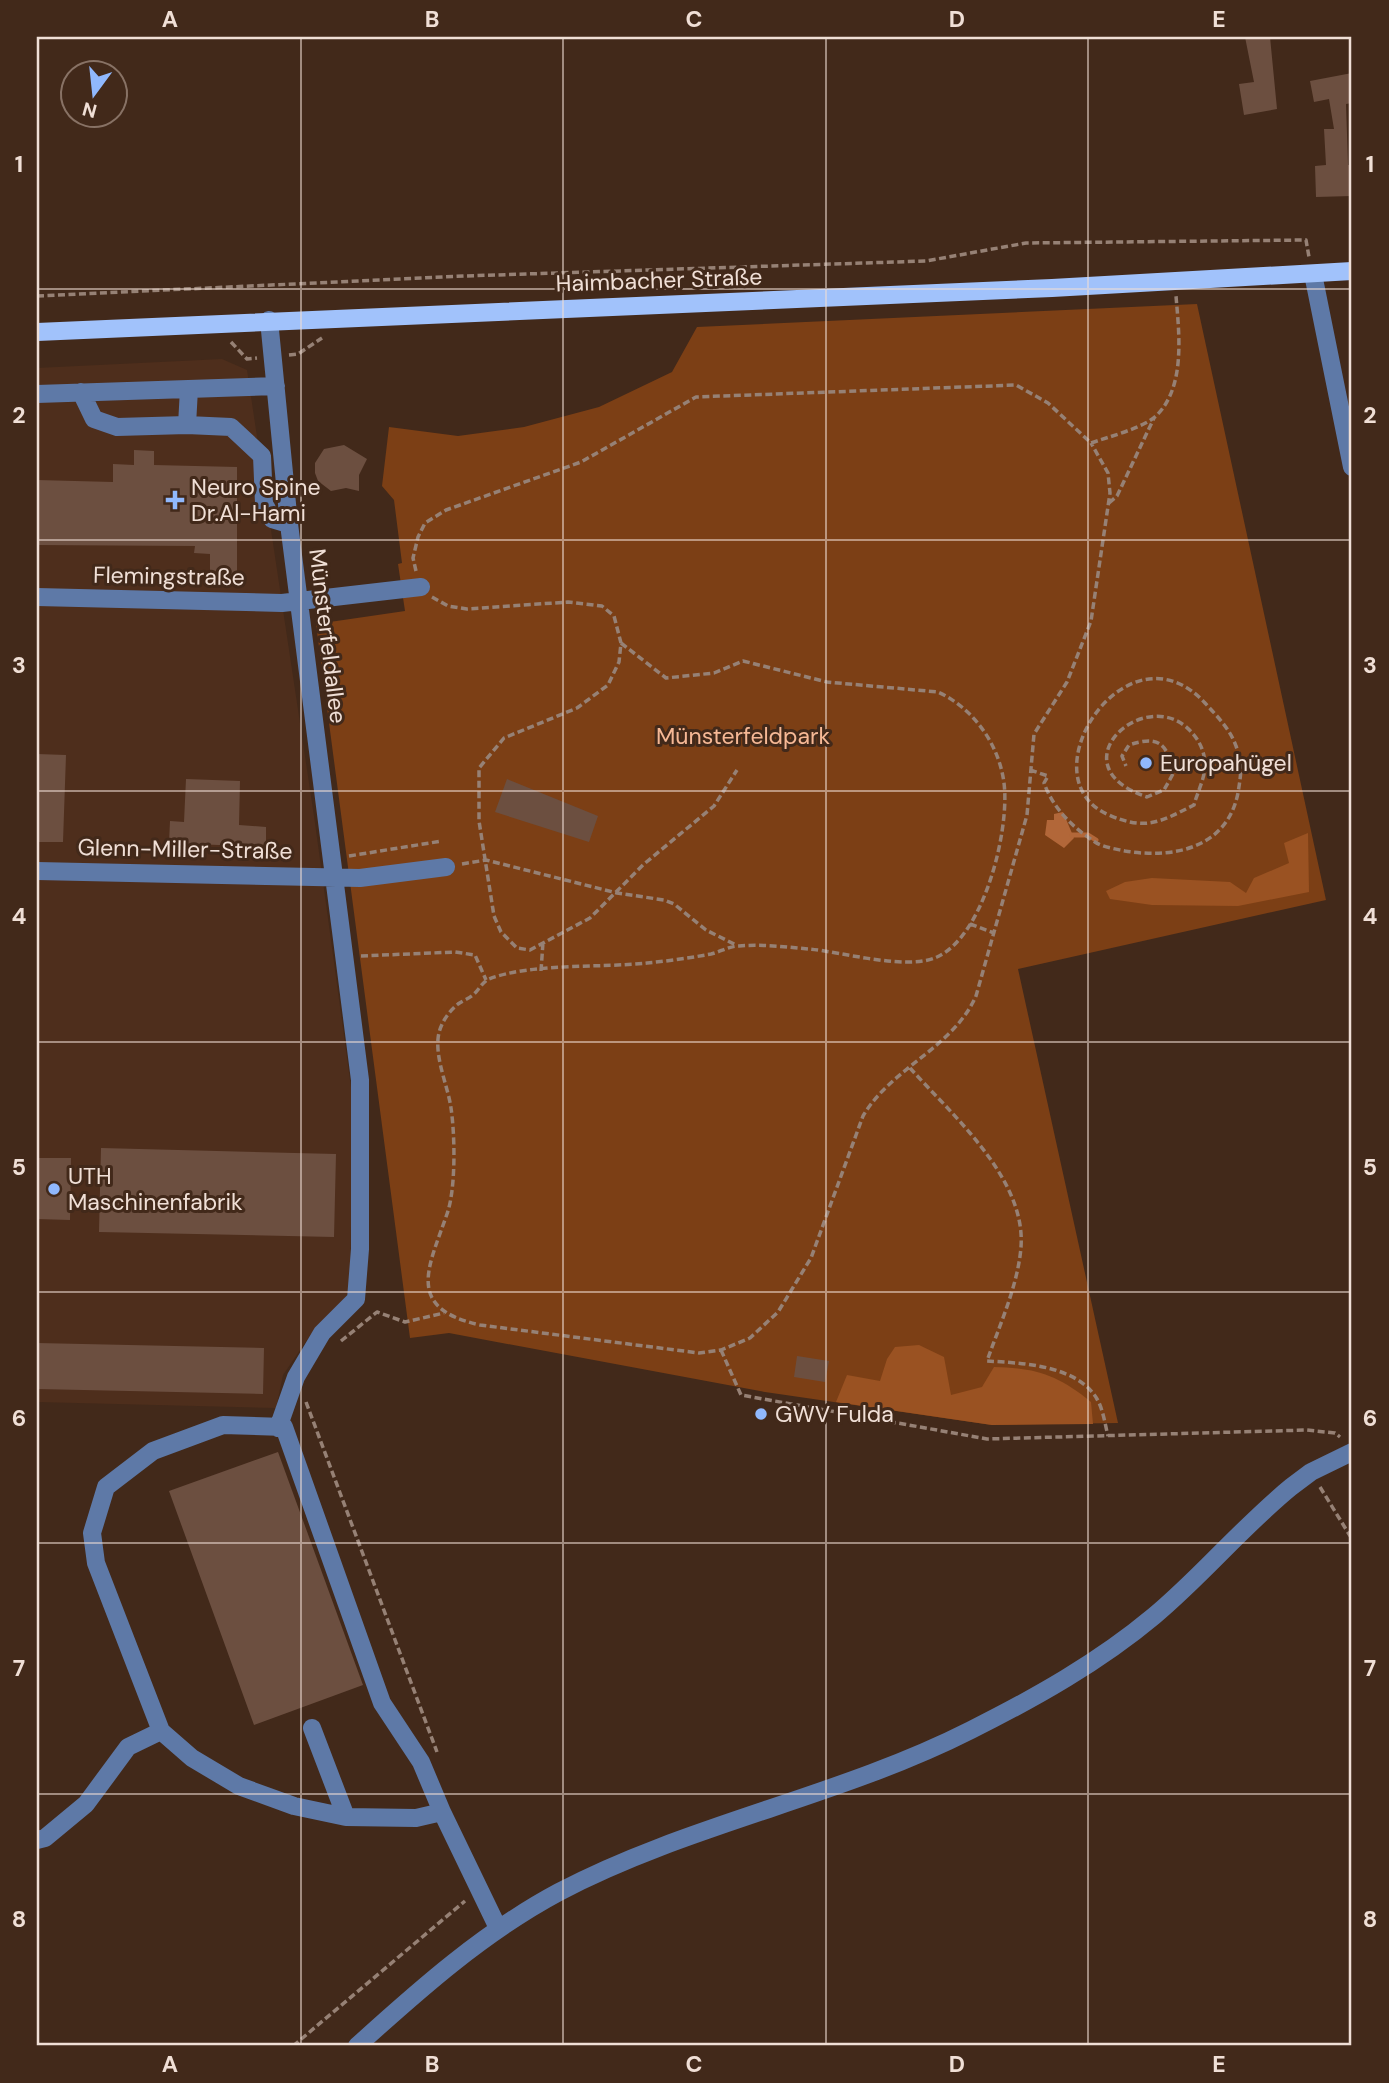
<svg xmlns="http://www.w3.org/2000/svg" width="1389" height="2083" viewBox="0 0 1389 2083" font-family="'DM Sans',sans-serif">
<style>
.built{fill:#4e2e1c}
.green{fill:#7c3f15}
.forest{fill:#9a5222}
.water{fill:#b26739}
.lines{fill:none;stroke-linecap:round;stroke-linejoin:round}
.stream{stroke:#b26739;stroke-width:5}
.building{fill:#6c4f40}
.path{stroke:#968175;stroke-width:3.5;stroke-dasharray:7 3.5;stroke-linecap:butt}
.minor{stroke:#5e79a7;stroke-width:18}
.major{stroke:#a1c2fb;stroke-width:18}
.grid{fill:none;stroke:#f0dfd6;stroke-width:2;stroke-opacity:0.55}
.poi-dot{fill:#90b8fd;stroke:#42291a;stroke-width:2.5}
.labels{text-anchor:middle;stroke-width:6;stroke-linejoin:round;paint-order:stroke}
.street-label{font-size:23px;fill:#f0dfd6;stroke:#42291a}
.poi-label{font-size:23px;fill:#f0dfd6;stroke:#42291a;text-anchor:start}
.park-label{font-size:23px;fill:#f6b895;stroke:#42291a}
.neatline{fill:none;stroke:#f0dfd6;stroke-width:2.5}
.grid-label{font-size:23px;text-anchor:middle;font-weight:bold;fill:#f0dfd6}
</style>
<rect width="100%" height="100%" fill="#42291a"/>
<path class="built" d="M 222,359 L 247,370 L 315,823 L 353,1102 L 350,1289 L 339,1308 L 311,1334 L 283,1375 L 276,1408 L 37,1402 L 37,368 Z"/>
<path class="green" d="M 1197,304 L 1326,900 L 1018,969 L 1118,1423 L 992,1425 L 765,1392 L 449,1333 L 410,1338 L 316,624 L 405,611 L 398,564 L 402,563 L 394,500 L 382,486 L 389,427 L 458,436 L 524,427 L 599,407 L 672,372 L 697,327 Z"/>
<path class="forest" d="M 1308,833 L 1309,892 L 1238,906 L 1152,905 L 1110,899 L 1106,891 L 1125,882 L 1152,878 L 1230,882 L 1246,893 L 1254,878 L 1289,863 L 1284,843 Z
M 919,1345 L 944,1357 L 951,1395 L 982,1387 L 994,1367 C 1036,1368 1058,1375 1091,1402 L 1093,1424 L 992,1425 L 836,1402 L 847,1375 L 880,1381 L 887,1359 L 895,1347 Z"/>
<path class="water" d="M 1063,812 L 1074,838 L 1064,848 L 1045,835 L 1047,820 L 1054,820 L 1054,814 Z"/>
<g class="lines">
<path class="stream" d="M 1072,835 L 1088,835 L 1096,840"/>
</g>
<path class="building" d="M 1245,37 L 1270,37 L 1277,109 L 1244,115 L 1239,84 L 1254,82 Z
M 1352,73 L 1352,103 L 1346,104 L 1348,165 L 1352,165 L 1352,196 L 1316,197 L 1315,166 L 1326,165 L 1324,129 L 1334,129 L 1329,99 L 1314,102 L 1310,81 Z
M 344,445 L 367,459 L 359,475 L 359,491 L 346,488 L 331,491 L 318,481 L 315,473 L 315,463 L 324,449 Z
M 134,450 L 154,451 L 154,465 L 237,467 L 237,580 L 210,580 L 210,554 L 194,553 L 195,546 L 37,545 L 37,480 L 113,482 L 113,464 L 134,465 Z
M 37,754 L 66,755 L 63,842 L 37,842 Z
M 186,779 L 240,781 L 239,825 L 266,827 L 266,847 L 169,843 L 170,821 L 184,822 Z
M 507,779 L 598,816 L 589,842 L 495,812 Z
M 101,1148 L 336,1154 L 334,1237 L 99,1232 Z
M 37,1158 L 71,1158 L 70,1220 L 37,1219 Z
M 37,1343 L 264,1348 L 263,1394 L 37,1389 Z
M 797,1356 L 829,1361 L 825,1382 L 794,1377 Z
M 278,1452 L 363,1685 L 254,1725 L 169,1491 Z"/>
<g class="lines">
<path class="path" d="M 37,296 L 464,276 L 926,261 L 1026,243 L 1306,240 L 1309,257
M 231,342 L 247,359 L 257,358
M 289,355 L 298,354 L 322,338
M 1109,503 L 1117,496 L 1154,418
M 416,571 L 413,558 L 418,537 L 425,523 L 446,510 L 581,462 L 696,397 L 1016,385 L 1048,403 L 1091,443 C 1108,437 1143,428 1156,416 C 1186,387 1179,333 1176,296
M 432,597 L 448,606 L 467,609 L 568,602 L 602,606 L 614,616 L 621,643 L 619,662 L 608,685 L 577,708 L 504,738 L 479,768 L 479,821 L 494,916 L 501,932 L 517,948 L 530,950 L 590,918 L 644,864 L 714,806 L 737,770
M 621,643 L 666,678 L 714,673 L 743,661 L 827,682 L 938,692 C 973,708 999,744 1004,783 C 1010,830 984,936 937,957 C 907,971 843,952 809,949 C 786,947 762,944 739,946 C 729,946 720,952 711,954 C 690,958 668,961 647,963 C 602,968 530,963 489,979 C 482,982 479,990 473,995 C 468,999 462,1001 458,1004 C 447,1013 439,1026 438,1039 C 436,1061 448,1087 451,1108 C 455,1135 456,1189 447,1214 C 428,1269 405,1308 480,1325 L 699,1353 L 721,1350 L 750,1338 L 778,1312 L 811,1258 L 863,1116 C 891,1068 953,1048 976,996 L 1027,815 L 1034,734 L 1067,682 L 1091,621 L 1110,493 L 1108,473 L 1091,443
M 1030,770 L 1048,776 L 1044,783 C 1053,808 1072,827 1095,842 C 1102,847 1116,849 1125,851 C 1174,859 1227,848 1238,793 C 1241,774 1243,764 1236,746 C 1230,729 1217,716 1205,703 C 1127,618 1023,779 1109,815 C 1146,831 1160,822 1194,805 C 1197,793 1206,776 1205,763 C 1204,748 1197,736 1185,726 C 1139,689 1057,767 1147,797 L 1164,790 L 1174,772 C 1166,743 1159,735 1129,745 L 1122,756 L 1126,766
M 349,856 L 442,841
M 462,864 L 486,860 L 617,893 L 664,900 L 674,904 L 706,930 L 736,945
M 970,924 L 994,933
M 361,956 L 455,952 L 475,955 L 486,980
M 541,971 L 543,942
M 910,1068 C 952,1115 1026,1178 1021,1247 C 1018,1285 1000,1324 987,1361 C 1022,1363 1077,1365 1097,1399 C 1103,1409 1105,1424 1108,1436
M 341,1341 L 377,1312 L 405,1322 L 444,1313
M 721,1350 L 741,1395 L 987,1439 L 1307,1430 L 1335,1433 L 1340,1437
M 306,1402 L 437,1752
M 1320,1487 L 1352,1539
M 293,2046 L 465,1901"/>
<path class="minor" d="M 1313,274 L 1352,467
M 269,320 L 289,524 L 360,1080 L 360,1249 L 356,1299 L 322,1333 L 296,1377 L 278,1428
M 81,392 L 94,419 L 117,427 L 187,425 L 189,389
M 37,394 L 276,386
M 187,425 L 231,427 L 262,456 L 264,503 L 272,519 L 289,524
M 37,597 L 282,603 L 421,587
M 37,871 L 360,878 L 446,867
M 312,1728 L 346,1817
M 442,1812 L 421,1762 L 382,1703 L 284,1427 L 223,1425 L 153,1451 L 106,1487 L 92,1533 L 96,1563 L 161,1731 L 192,1758 L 239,1786 L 294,1806 L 346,1817 L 416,1818 L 442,1812 L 498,1928
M 37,1840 L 45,1838 L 86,1804 L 128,1747 L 161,1731
M 357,2046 C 420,1989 484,1932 559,1892 C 688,1824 839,1797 971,1730 C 1035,1698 1099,1662 1154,1616 C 1202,1576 1242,1527 1291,1487 L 1311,1472 L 1352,1452"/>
<path class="major" d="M 37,332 L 1052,288 L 1352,271"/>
</g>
<path class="grid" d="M 301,37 L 301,2046M 563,37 L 563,2046M 826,37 L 826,2046M 1088,37 L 1088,2046M 37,289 L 1352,289M 37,540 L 1352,540M 37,791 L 1352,791M 37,1042 L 1352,1042M 37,1292 L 1352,1292M 37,1543 L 1352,1543M 37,1794 L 1352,1794"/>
<g class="poi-dot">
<path d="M171.5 489.5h7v7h7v7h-7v7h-7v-7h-7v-7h7z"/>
<circle cx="1146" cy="763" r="7"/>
<circle cx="54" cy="1189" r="7"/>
<circle cx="761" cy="1414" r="7"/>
</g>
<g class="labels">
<g class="street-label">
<text transform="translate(659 280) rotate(-2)" y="8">Haimbacher Straße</text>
<text transform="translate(169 576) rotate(1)" y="8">Flemingstraße</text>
<text transform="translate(328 636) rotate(83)" y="8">Münsterfeldallee</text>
<text transform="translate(185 849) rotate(1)" y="8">Glenn-Miller-Straße</text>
</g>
<g class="poi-label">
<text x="191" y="495">Neuro Spine<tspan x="191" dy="26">Dr.Al-Hami</tspan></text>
<text x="1160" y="771">Europahügel</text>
<text x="68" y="1184">UTH<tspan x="68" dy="26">Maschinenfabrik</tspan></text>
<text x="775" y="1422">GWV Fulda</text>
</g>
<g class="park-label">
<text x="743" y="744">Münsterfeldpark</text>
</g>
</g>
<rect width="1389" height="2083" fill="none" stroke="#42291a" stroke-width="77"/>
<g transform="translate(94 94) rotate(195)"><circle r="33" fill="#42291a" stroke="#887265" stroke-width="2"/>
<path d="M0-5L12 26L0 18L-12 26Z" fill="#90b8fd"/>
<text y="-10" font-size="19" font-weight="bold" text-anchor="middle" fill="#f0dfd6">N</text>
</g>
<rect x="38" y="38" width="1312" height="2006" class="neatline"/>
<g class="grid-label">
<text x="170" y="27">A</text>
<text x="432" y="27">B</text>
<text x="694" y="27">C</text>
<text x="957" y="27">D</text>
<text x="1219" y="27">E</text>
<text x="19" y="172">1</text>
<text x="1370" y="172">1</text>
<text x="19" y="423">2</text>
<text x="1370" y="423">2</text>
<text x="19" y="673">3</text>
<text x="1370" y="673">3</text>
<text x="19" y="924">4</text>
<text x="1370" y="924">4</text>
<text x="19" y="1175">5</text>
<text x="1370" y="1175">5</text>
<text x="19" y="1426">6</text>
<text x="1370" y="1426">6</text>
<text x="19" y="1676">7</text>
<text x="1370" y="1676">7</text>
<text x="19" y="1927">8</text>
<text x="1370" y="1927">8</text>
<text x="170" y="2072">A</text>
<text x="432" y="2072">B</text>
<text x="694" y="2072">C</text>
<text x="957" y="2072">D</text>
<text x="1219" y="2072">E</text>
</g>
</svg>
